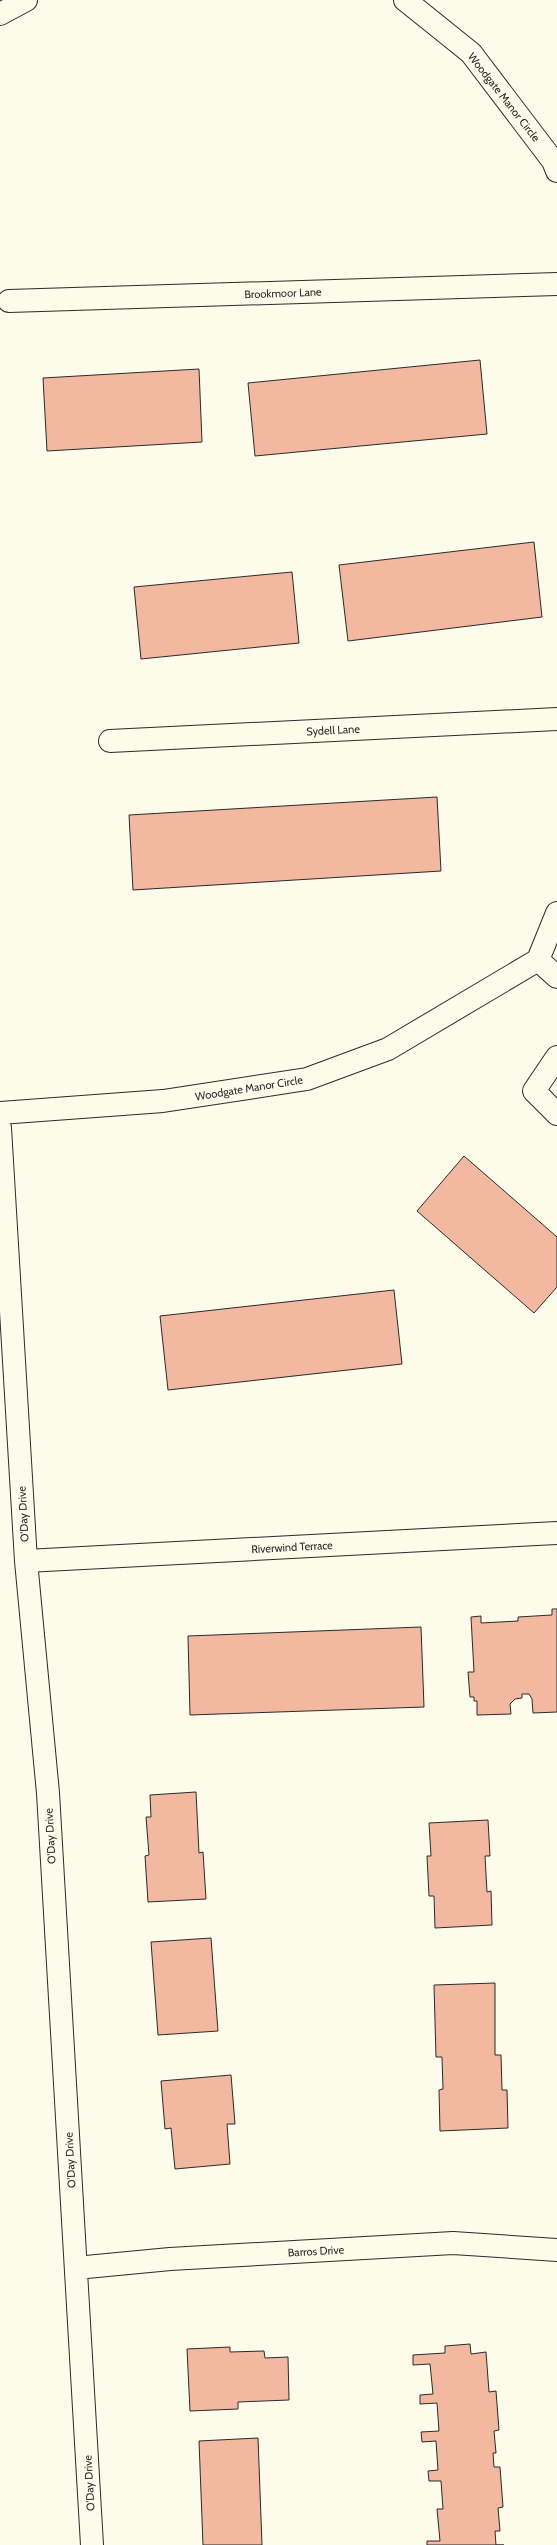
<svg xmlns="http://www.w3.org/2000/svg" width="557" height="2545" viewBox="0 0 557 2545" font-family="Cabin,sans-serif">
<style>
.building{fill:#f2b8a0;stroke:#2b2b2b}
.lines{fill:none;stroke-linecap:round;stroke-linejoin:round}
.street-casing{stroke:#2b2b2b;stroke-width:24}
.street{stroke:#fdfbea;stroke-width:22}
.labels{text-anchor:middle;stroke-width:3;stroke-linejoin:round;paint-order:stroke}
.street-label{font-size:11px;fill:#2b2b2b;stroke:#fdfbea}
</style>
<rect width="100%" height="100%" fill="#fdfbea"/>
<path class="building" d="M 480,360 L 487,434 L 255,456 L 248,383 Z
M 199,369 L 202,442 L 47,451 L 43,378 Z
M 534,542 L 542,617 L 348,641 L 339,565 Z
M 292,572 L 299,643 L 141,659 L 134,587 Z
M 437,797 L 441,871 L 133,890 L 129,815 Z
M 464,1156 L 557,1237 L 557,1287 L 534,1313 L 417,1211 Z
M 394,1290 L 402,1364 L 168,1390 L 160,1316 Z
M 552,1609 L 557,1609 L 557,1712 L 533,1713 L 532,1699 L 529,1694 L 522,1694 L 522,1698 L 515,1699 L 510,1704 L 511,1714 L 477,1715 L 477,1701 L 474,1701 L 474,1697 L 470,1697 L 468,1672 L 474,1672 L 471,1617 L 481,1616 L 481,1623 L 518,1621 L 518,1617 L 552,1615 Z
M 421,1627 L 424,1707 L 190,1715 L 188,1636 Z
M 196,1792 L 199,1853 L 203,1852 L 206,1899 L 148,1902 L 145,1856 L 149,1855 L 146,1817 L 151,1817 L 150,1795 Z
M 488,1820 L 490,1856 L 485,1856 L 487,1892 L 491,1891 L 492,1925 L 435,1928 L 434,1896 L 429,1896 L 427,1856 L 431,1856 L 429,1823 Z
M 211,1938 L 218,2031 L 158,2035 L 151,1942 Z
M 495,1983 L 495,2055 L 501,2055 L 502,2090 L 507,2090 L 508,2128 L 440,2131 L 439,2090 L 443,2089 L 442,2057 L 436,2057 L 434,1985 Z
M 231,2075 L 235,2124 L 227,2124 L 230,2164 L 175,2169 L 171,2128 L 165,2129 L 161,2081 Z
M 470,2344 L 471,2354 L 486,2352 L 489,2392 L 496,2391 L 499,2430 L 494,2431 L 496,2453 L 493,2453 L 494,2467 L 500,2467 L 503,2507 L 498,2508 L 500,2531 L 495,2531 L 496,2545 L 504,2545 L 427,2545 L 427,2541 L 440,2541 L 437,2509 L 443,2509 L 441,2481 L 429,2481 L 428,2471 L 438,2470 L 436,2441 L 422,2442 L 421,2432 L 439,2431 L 437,2403 L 420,2404 L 420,2395 L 433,2394 L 430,2364 L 413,2365 L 413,2355 L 445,2353 L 445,2346 Z
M 230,2347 L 230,2352 L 264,2351 L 265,2358 L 288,2357 L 289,2400 L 238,2402 L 238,2409 L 190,2411 L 187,2349 Z
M 258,2438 L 262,2545 L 203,2545 L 199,2441 Z"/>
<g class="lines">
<g class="street-casing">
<path id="street" d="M 405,0 L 471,53 L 553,161 L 557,171
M 0,14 L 26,0
M 9,301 L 557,284
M 110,741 L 557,719
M 538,960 L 557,977
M 557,1057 L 534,1091 L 557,1114
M 0,1113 L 163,1101 L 307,1079 L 388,1049 L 538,960 L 557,913
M 0,1128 L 26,1561 L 48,1793 L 92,2545
M 26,1561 L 557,1533
M 76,2268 L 170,2259 L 453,2243 L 557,2250"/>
</g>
<use href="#street" class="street"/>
</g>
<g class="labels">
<g class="street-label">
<text transform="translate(504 97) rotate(52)" y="4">Woodgate Manor Circle</text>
<text transform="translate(283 293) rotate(-2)" y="4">Brookmoor Lane</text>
<text transform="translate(333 730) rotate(-3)" y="4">Sydell Lane</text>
<text transform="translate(249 1088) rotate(-9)" y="4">Woodgate Manor Circle</text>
<text transform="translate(23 1514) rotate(-93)" y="4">O'Day Drive</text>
<text transform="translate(292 1547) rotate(-3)" y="4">Riverwind Terrace</text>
<text transform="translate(50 1836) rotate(-93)" y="4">O'Day Drive</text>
<text transform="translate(70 2160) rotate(-93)" y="4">O'Day Drive</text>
<text transform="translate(316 2251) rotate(-3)" y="4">Barros Drive</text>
<text transform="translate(89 2483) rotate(-93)" y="4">O'Day Drive</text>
</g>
</g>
</svg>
